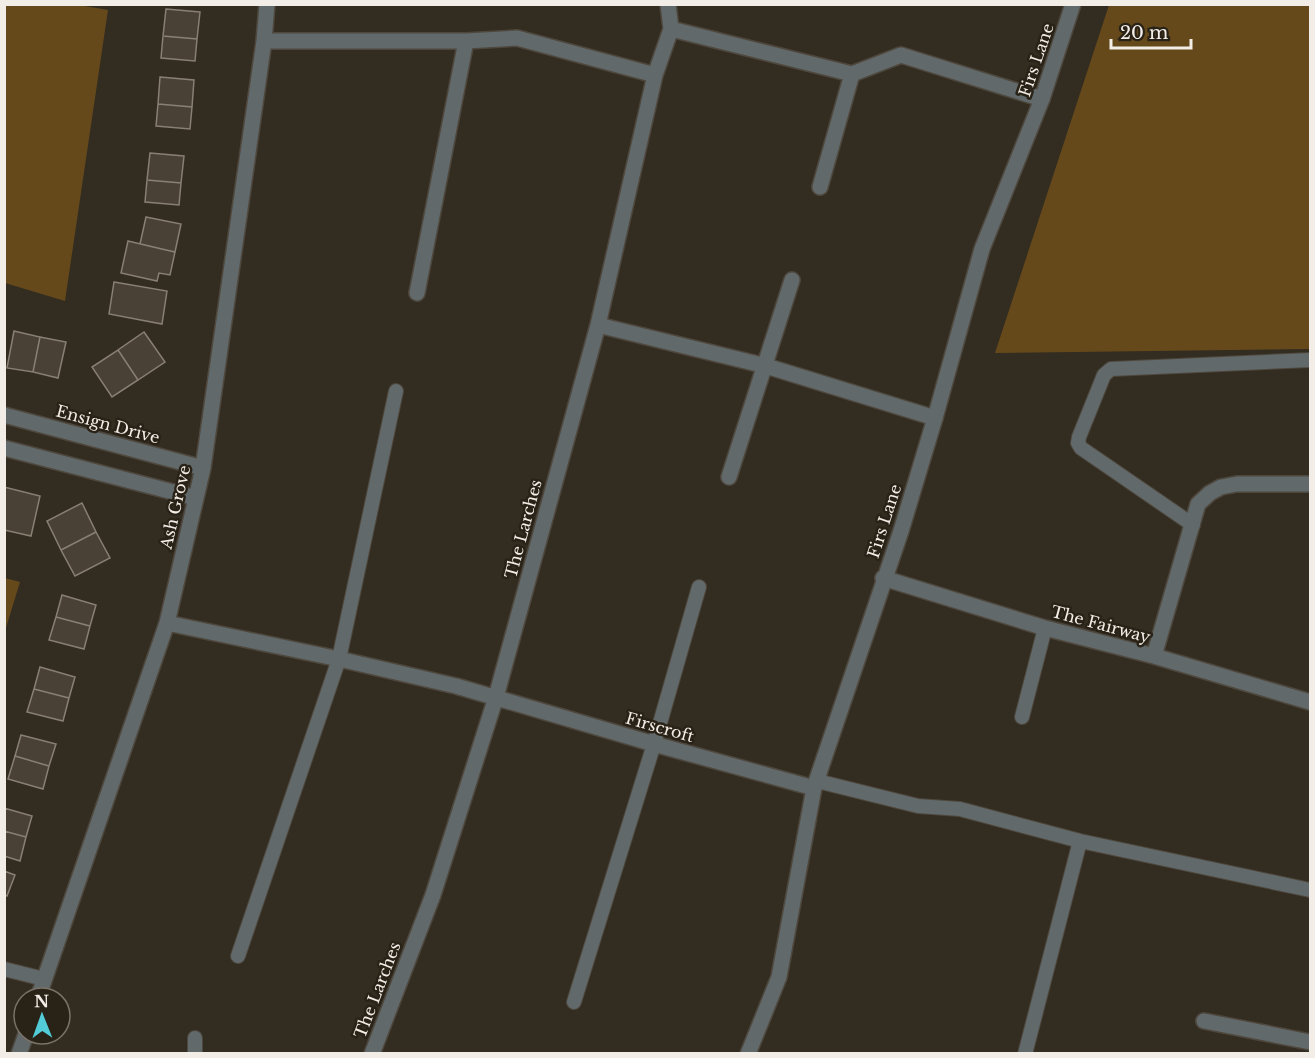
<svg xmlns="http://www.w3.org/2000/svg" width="1315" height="1058" viewBox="0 0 1315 1058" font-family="'Libre Baskerville',serif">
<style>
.green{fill:#65491b}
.building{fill:#494135;stroke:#897f73;stroke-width:1.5}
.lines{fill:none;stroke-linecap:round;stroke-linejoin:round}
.service-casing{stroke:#4e473d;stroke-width:16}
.minor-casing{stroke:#4e473d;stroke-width:18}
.tertiary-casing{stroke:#4e473d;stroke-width:18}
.service{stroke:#61696a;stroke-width:14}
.minor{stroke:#61696a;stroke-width:15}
.tertiary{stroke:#61696a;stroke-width:15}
.labels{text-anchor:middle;stroke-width:5;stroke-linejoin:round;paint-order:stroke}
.street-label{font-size:16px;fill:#f2ede6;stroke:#292217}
</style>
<rect width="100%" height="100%" fill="#332c21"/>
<path class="green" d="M 4,5 L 79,5 L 108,10 L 65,301 L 5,283 Z
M 1109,5 L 1310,5 L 1310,349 L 995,353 Z
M 5,578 L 20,582 L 5,631 L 4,578 Z"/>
<path class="building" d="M 166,9 L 200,12 L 197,39 L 163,36 Z
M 163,36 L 197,39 L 195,61 L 161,58 Z
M 160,77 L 194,80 L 192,107 L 158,104 Z
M 158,104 L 192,107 L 190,129 L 156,126 Z
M 150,153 L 184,156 L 181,183 L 147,180 Z
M 147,180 L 181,183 L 179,205 L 145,202 Z
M 146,217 L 181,224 L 175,252 L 140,244 Z
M 128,241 L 175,252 L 170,275 L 159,273 L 157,281 L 121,273 Z
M 114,282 L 167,291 L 162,324 L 109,314 Z
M 14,331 L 40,337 L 33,372 L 7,368 Z
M 144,332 L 165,362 L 138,380 L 118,350 Z
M 40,337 L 66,342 L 58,378 L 33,372 Z
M 118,350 L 138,380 L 112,397 L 92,367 Z
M 4,487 L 40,496 L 31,536 L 4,530 Z
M 82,503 L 96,532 L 61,550 L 47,521 Z
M 96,532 L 110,558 L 75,576 L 61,550 Z
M 62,595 L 96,605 L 90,626 L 56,617 Z
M 56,617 L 90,626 L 84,649 L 49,640 Z
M 40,667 L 75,677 L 69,698 L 34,689 Z
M 34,689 L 69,698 L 63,721 L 27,712 Z
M 21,735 L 56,744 L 49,766 L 15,756 Z
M 15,756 L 49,766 L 43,789 L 8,779 Z
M 4,808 L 32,816 L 26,837 L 4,831 Z
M 4,831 L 26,837 L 20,861 L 4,856 Z
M 4,871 L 15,875 L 7,896 L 4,895 Z"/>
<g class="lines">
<g class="service-casing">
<path id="service" d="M 1193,525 L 1081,448 L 1078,443 L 1079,437 L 1104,375 L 1111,369 L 1310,360
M 1022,717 L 1045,628
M 817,781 L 918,806 L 960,809 L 1080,841 L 1310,890
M 238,956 L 339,659 L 396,391
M 4,969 L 44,979
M 574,1002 L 654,744 L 699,587
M 195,1054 L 195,1038
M 1025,1054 L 1080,841"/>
</g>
<g class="minor-casing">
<path id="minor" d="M 671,29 L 852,74
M 264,41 L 466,41 L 517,38 L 655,75
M 820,187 L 852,74 L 901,55 L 1042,99
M 417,293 L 466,41
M 598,325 L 766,366 L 935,418
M 4,415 L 203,468
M 4,448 L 196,498
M 729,477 L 792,280
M 883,578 L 1045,628 L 1154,656 L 1310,702
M 167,623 L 339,659 L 456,686 L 654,744 L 814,788
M 1154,656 L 1198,504 L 1210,493 L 1221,487 L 1237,484 L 1310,484
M 38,998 L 167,623 L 203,468 L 264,41 L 267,4
M 1204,1021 L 1310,1042
M 19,1054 L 26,1034
M 372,1054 L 433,895 L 496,697 L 598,325 L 655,75 L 671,29 L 668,4"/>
</g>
<g class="tertiary-casing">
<path id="tertiary" d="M 748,1054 L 779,977 L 814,788 L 901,531 L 935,418 L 982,249 L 1042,99 L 1073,4"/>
</g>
<use href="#service" class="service"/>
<use href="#minor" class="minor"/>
<use href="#tertiary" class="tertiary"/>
</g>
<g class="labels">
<g class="street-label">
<text transform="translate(1036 60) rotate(-71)" y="6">Firs Lane</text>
<text transform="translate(108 424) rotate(15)" y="6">Ensign Drive</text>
<text transform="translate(175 507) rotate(-77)" y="6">Ash Grove</text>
<text transform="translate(884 521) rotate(-72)" y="6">Firs Lane</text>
<text transform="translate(523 529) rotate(-75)" y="6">The Larches</text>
<text transform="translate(1101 624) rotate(15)" y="6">The Fairway</text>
<text transform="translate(660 727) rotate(16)" y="6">Firscroft</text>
<text transform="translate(377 990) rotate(-69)" y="6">The Larches</text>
</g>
</g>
<rect width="1315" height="1058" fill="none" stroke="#f2ede6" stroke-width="12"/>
<g transform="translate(42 1016) rotate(359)"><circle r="28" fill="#292217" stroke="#79736a" stroke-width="1.5"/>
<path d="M0-4.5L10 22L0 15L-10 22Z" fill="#52ccd6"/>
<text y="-9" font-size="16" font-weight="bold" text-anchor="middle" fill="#f2ede6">N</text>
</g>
<path d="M1111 39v9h80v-9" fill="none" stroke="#f2ede6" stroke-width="3"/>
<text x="1120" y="39" font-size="18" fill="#f2ede6" stroke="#292217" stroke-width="4.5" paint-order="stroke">20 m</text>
</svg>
